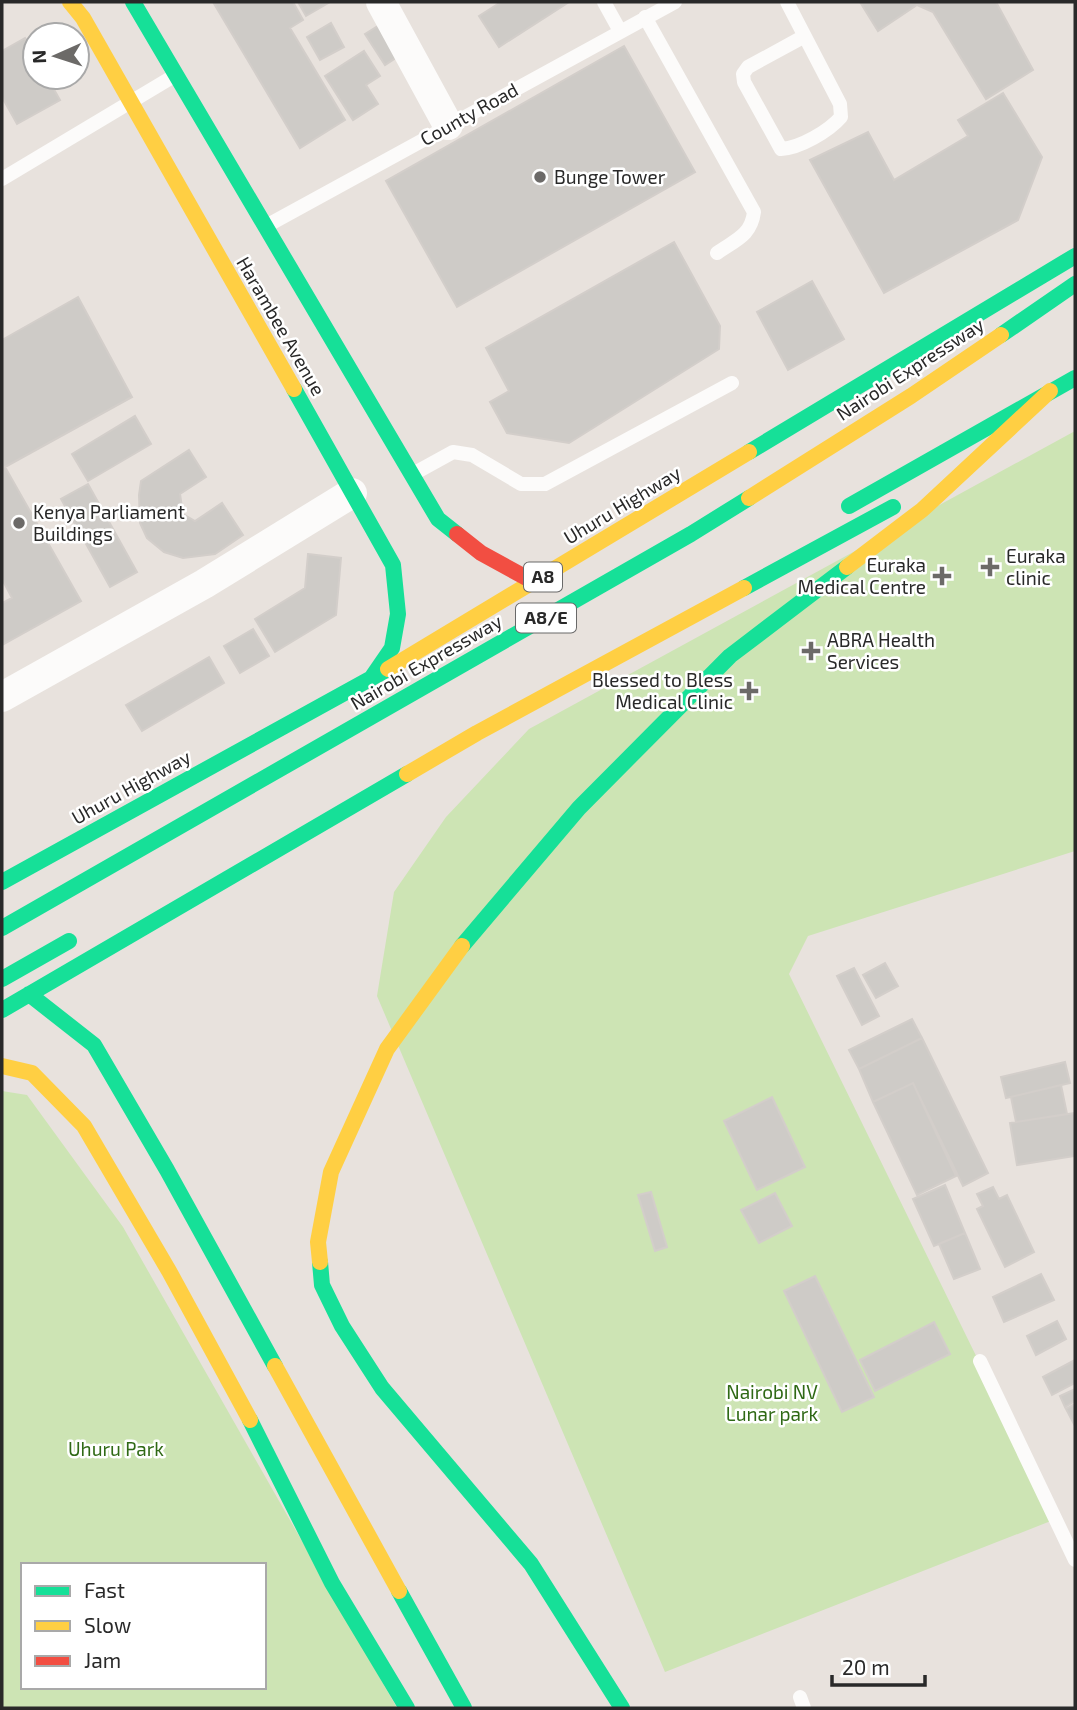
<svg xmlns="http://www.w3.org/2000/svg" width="1077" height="1710" viewBox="0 0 1077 1710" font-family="'Exo 2',sans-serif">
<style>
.green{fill:#cde4b4;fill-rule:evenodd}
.building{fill:#cecbc7;stroke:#d3ceca;stroke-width:2}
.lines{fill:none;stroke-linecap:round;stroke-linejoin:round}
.lane{stroke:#fcfbfa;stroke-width:14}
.street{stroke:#fcfbfa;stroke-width:30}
.fast{stroke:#16e098;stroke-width:16}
.slow{stroke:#ffcf43;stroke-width:16}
.jam{stroke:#f24e42;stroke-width:16}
.poi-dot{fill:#6c6a68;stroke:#fff;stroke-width:2.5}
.labels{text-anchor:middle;stroke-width:5;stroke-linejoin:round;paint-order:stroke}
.shield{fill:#fff;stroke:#696969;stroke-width:2}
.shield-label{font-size:18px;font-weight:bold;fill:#292929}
.street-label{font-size:19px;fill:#292929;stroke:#fff}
.poi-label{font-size:19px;fill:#292929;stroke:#fff;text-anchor:start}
.park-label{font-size:19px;fill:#2f6915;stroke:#fff}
</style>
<rect width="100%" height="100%" fill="#e8e2dd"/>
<path class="green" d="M 1075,431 L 1075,851 L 808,936 L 789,974 L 1056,1519 L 665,1672 L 377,996 L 394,892 L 446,817 L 529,729 Z
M 2,1091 L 27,1095 L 123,1227 L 397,1708 L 2,1708 ZM 23,1565 L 264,1565 L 264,1687 L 23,1687 Z"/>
<path class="building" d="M 213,2 L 293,2 L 303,20 L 290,28 L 345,120 L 300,148 Z
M 298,2 L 330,2 L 306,16 Z
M 501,2 L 569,2 L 499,47 L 479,16 Z
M 860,2 L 996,2 L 1033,70 L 986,99 L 933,12 L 917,5 L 878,31 Z
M 386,21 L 405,52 L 385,65 L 365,34 Z
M 331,23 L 344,47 L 320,60 L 307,37 Z
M 25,38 L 35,55 L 35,77 L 47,77 L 60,100 L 17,124 L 2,97 L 2,51 Z
M 624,46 L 695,172 L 457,307 L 386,181 Z
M 364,51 L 380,76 L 366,85 L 378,104 L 353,120 L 325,76 Z
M 1003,93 L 1042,157 L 1018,220 L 884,293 L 810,160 L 868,132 L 894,180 L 968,136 L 958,120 Z
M 674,242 L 720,326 L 719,349 L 569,443 L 507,433 L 490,402 L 509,391 L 486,348 Z
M 812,281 L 844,339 L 788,370 L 757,312 Z
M 78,297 L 132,397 L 5,467 L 81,601 L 2,645 L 2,603 L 12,598 L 2,579 L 2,340 Z
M 135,416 L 151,444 L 88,481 L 72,454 Z
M 189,450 L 206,477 L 180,494 L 183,514 L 195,521 L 222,503 L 243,535 L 215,554 L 183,558 L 164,552 L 147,538 L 140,523 L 139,495 L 141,481 Z
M 88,484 L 137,572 L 110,587 L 61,499 Z
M 308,554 L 341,558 L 336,615 L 275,652 L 255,619 L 305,588 Z
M 253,629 L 269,656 L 240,673 L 224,646 Z
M 209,657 L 224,683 L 142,731 L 126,705 Z
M 885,963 L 898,986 L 876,998 L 863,975 Z
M 854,968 L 879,1016 L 862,1025 L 837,976 Z
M 912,1019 L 922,1038 L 859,1069 L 849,1050 Z
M 922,1038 L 988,1173 L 963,1186 L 913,1083 L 873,1102 L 859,1069 Z
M 1065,1062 L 1070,1083 L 1006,1098 L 1001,1077 Z
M 913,1083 L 956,1176 L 917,1195 L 873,1102 Z
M 1061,1085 L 1067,1114 L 1016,1122 L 1011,1097 Z
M 772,1097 L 805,1167 L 757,1190 L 724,1121 Z
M 1075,1113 L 1075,1156 L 1017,1165 L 1010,1123 Z
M 945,1185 L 965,1233 L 934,1246 L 913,1199 Z
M 993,1187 L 999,1199 L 1007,1195 L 1034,1252 L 1005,1267 L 977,1209 L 983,1206 L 977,1194 Z
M 651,1192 L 667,1247 L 655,1251 L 638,1195 Z
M 775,1193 L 792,1226 L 759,1243 L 741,1210 Z
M 965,1233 L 980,1269 L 954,1279 L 939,1244 Z
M 1041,1274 L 1054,1300 L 1004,1322 L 993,1297 Z
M 815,1276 L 874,1397 L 842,1412 L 784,1291 Z
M 1057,1321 L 1066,1339 L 1036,1355 L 1027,1336 Z
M 934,1322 L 950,1354 L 875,1391 L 860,1360 Z
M 1075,1360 L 1075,1383 L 1052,1395 L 1043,1377 Z
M 1075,1389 L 1075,1401 L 1065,1407 L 1060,1396 Z
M 1075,1404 L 1075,1426 L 1066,1409 Z"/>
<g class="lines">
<path class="lane" d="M 604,2 L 620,31
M 787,2 L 840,104 L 841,117 C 829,131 800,148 781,149 L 744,82 L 743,74 L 748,67 L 803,37
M 645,17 L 754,212 C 751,236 735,240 717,253
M 2,179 L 174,76
M 268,225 L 675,2
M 413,474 L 453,452 L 472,455 L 521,484 L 545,484 L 732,383
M 980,1361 L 1075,1560
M 800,1697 L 804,1708"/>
<path class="street" d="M 381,2 L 448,125
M 2,697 L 204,584 L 352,493"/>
<path class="fast" d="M 133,2 L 438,519 L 457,534
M 1001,335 L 1075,284
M 294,389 L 393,565 L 398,614 L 392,648 L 370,680
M 749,452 L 1075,256
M 849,506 L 1075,378
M 744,588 L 893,507
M 2,882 L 388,669
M 2,928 L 691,534 L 749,498
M 462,946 L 579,808 L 730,656 L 847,567
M 2,979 L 69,941
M 29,994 L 94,1045 L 167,1170 L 275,1366
M 2,1010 L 407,774
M 320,1262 L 322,1285 L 342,1326 L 382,1388 L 531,1564 L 622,1708
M 250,1420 L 332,1583 L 407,1708
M 399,1591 L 464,1708"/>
<path class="slow" d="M 70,2 L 83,18 L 294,389
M 749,498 L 911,396 L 1001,335
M 847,567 L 922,510 L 1050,391
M 388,669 L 749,452
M 407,774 L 477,733 L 744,588
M 2,1066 L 32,1073 L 84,1126 L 169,1271 L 250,1420
M 320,1262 L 318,1242 L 331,1172 L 387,1049 L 462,946
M 275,1366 L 399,1591"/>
<path class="jam" d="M 457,534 L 481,553 L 534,582"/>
</g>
<g class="poi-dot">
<circle cx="540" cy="177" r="7"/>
<circle cx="19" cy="523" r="7"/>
<path d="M986.5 556.5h7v7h7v7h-7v7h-7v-7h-7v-7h7z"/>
<path d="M938.5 565.5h7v7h7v7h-7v7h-7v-7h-7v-7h7z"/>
<path d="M807.5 640.5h7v7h7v7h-7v7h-7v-7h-7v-7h7z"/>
<path d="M745.5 680.5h7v7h7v7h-7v7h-7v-7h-7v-7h7z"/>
</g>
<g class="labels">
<g class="shield">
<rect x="524" y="562.5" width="38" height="29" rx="5"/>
<rect x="516" y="603.5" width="60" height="29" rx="5"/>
</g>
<g class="shield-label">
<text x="543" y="583">A8</text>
<text x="546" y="624">A8/E</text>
</g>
<g class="street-label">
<text transform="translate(469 114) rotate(-29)" y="7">County Road</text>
<text transform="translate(281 326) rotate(60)" y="7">Harambee Avenue</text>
<text transform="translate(910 369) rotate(-33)" y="7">Nairobi Expressway</text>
<text transform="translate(622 505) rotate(-31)" y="7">Uhuru Highway</text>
<text transform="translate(426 662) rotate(-30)" y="7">Nairobi Expressway</text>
<text transform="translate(131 787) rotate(-29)" y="7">Uhuru Highway</text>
</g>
<g class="poi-label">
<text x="554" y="184">Bunge Tower</text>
<text x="33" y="519">Kenya Parliament<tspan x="33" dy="22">Buildings</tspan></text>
<text x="1006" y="563">Euraka<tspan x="1006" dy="22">clinic</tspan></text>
<text x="926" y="572" text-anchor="end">Euraka<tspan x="926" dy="22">Medical Centre</tspan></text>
<text x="827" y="647">ABRA Health<tspan x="827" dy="22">Services</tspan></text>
<text x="733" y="687" text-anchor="end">Blessed to Bless<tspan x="733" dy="22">Medical Clinic</tspan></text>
</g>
<g class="park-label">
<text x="772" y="1399">Nairobi NV<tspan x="772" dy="22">Lunar park</tspan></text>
<text x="116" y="1456">Uhuru Park</text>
</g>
</g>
<rect width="1077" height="1710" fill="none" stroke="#292929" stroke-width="7"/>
<rect x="21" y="1563" width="245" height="126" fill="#ffffff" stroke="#a9a9a9" stroke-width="2"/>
<rect x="35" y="1586" width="35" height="10" fill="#16e098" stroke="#a9a9a9" stroke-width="2"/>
<text x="84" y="1598" font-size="21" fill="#292929">Fast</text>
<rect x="35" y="1621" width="35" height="10" fill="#ffcf43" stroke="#a9a9a9" stroke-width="2"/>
<text x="84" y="1633" font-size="21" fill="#292929">Slow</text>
<rect x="35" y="1656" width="35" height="10" fill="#f24e42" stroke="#a9a9a9" stroke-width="2"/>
<text x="84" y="1668" font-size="21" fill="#292929">Jam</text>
<g transform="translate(56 56) rotate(267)"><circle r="33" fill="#ffffff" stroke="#a9a9a9" stroke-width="2"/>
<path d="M0-5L12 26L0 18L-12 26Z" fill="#6c6a68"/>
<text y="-10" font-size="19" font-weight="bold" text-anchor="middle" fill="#292929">N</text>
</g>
<path d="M832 1675v10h93v-10" fill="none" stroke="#292929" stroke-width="3.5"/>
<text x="842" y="1675" font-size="21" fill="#292929" stroke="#ffffff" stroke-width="5" paint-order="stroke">20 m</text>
</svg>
